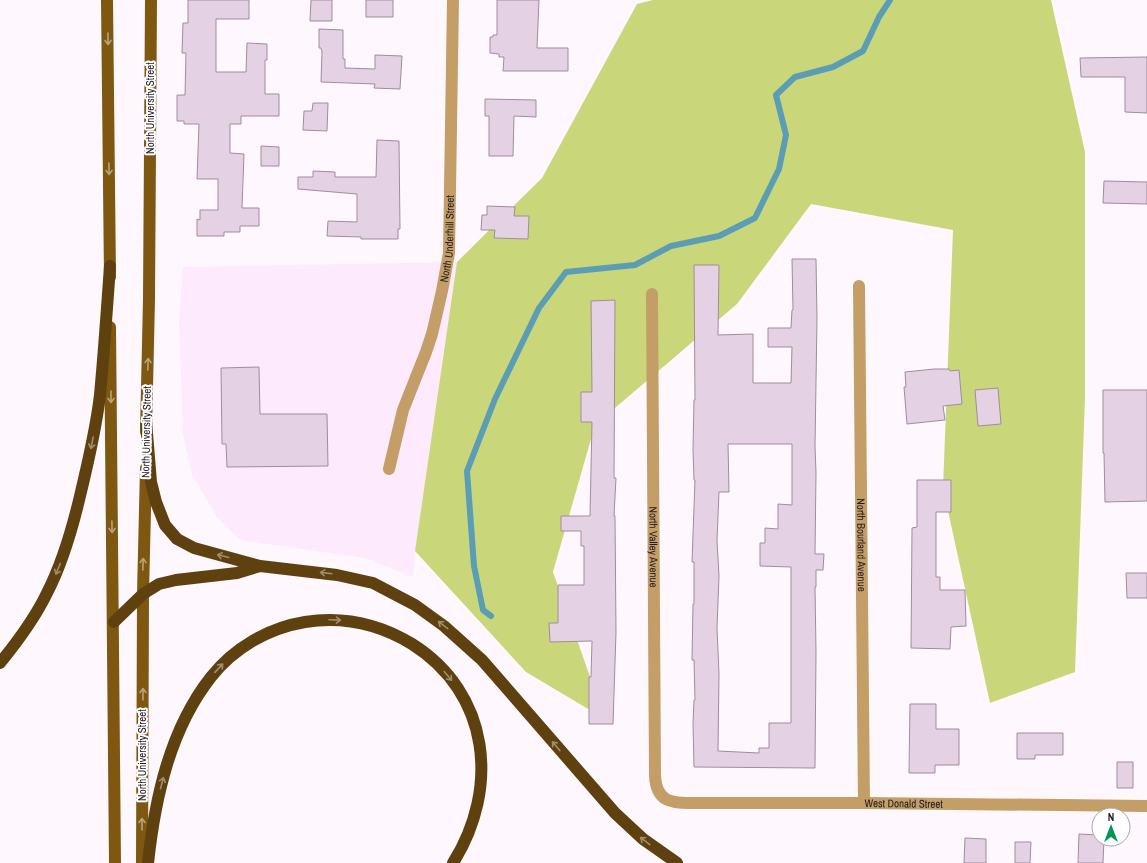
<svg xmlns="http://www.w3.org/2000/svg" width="1147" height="863" viewBox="0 0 1147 863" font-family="'Archivo Narrow',sans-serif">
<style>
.built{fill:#feeafd}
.green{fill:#c9d77a}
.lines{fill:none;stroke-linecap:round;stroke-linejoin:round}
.stream{stroke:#5b9db5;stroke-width:6}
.building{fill:#e4d1e3;stroke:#9f8d9e;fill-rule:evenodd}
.minor{stroke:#c39e67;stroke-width:12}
.major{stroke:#7e5711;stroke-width:12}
.highway{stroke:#5e410f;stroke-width:12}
.oneway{stroke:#b8a37c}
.oneway2{stroke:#9e8d6f}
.labels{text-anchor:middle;stroke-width:4;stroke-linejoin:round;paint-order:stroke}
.street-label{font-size:11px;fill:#221b22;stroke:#fff}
</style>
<rect width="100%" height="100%" fill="#fff7fe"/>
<path class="built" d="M 457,262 L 415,551 L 413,577 L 365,558 L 240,540 L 217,517 L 192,475 L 183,434 L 179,321 L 183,267 Z"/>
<path class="green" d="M 653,0 L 1051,0 L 1085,152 L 1085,398 L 1075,672 L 990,703 L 943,488 L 953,230 L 811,204 L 737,304 L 595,425 L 553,572 L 605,719 L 526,672 L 415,551 L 457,262 L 542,178 L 637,4 Z"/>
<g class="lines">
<path class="stream" d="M 491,616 L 483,610 L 474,566 L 467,471 L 495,399 L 539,308 L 566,272 L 635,265 L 671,246 L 719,236 L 755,218 L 779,169 L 786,135 L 776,95 L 795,77 L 833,67 L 863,51 L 879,17 L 890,0"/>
</g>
<path class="building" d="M 188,0 L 249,0 L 249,19 L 216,19 L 216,72 L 246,72 L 247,43 L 267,44 L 267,60 L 265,60 L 265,94 L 279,94 L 279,116 L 241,116 L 241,124 L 230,124 L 230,153 L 244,154 L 242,208 L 259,208 L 259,226 L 240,226 L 240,232 L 224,232 L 224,236 L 197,236 L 197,219 L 200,220 L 200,210 L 218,210 L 218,179 L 197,179 L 199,124 L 184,124 L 184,121 L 177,121 L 177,95 L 185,95 L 186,53 L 182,53 L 183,23 L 188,23 Z
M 311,0 L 332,0 L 332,21 L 310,21 Z
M 366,0 L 393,0 L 393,17 L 366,17 Z
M 497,0 L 539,0 L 537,48 L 568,48 L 568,71 L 503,71 L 504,57 L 499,57 L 499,54 L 490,53 L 490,37 L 493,37 L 493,35 L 497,35 Z
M 319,29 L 343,30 L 343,59 L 345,59 L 345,68 L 375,69 L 375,55 L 402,56 L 400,89 L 374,88 L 375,84 L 321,82 L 322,52 L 321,48 L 319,48 Z
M 1147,57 L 1147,113 L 1125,112 L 1125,77 L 1081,77 L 1080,58 Z
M 485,99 L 536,100 L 536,117 L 514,116 L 513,156 L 489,156 L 489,116 L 485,116 Z
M 313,103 L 328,103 L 327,131 L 303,130 L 304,111 L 312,111 Z
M 377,140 L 399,141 L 400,229 L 398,229 L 398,239 L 361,239 L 361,237 L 327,236 L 328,221 L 357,222 L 357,194 L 298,189 L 298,177 L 313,177 L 313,171 L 335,172 L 335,177 L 376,177 Z
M 261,146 L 279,147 L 279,166 L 261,166 Z
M 1104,181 L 1147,182 L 1147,204 L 1103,203 Z
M 487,206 L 515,207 L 514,216 L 529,216 L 528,239 L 494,238 L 495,230 L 481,230 L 482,215 L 487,215 Z
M 792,259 L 816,259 L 817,318 L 815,446 L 816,473 L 815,554 L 824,554 L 823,570 L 816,570 L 816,587 L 815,587 L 816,652 L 815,768 L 694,767 L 693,724 L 694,700 L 695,700 L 694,660 L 692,660 L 693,604 L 694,604 L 694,562 L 692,562 L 695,480 L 694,480 L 693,449 L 694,400 L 695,400 L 694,265 L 719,265 L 718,335 L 753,334 L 753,383 L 791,383 L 792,347 L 768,347 L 768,328 L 791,328 L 792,310 L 793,310 ZM 728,444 L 792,444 L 792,505 L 778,504 L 778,529 L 765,528 L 765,543 L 760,543 L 760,566 L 791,567 L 791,723 L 769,723 L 769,748 L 759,748 L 759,753 L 718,751 L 719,674 L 717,628 L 719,576 L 717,541 L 719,492 L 729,492 Z
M 615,300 L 614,478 L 616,478 L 614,516 L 615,516 L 616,632 L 613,724 L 589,724 L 589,677 L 591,677 L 592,641 L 550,642 L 549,623 L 558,623 L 558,585 L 584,585 L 584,546 L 581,546 L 581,531 L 561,531 L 561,516 L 590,516 L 592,422 L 581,422 L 581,392 L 592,392 L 591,301 Z
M 259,367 L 260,414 L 327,414 L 328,466 L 227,467 L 226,444 L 222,444 L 221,368 Z
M 934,369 L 949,369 L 950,371 L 959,370 L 962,404 L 943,406 L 945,420 L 907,424 L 904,387 L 906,387 L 905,372 Z
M 998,388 L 1001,424 L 978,426 L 975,390 Z
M 1103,390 L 1147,390 L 1147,501 L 1105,502 L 1104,453 L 1103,453 Z
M 917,480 L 951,480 L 951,512 L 936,512 L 936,577 L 940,577 L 940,590 L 965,590 L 966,626 L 951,627 L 950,649 L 911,648 L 912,528 L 917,527 Z
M 1126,573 L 1147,573 L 1147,598 L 1127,598 Z
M 910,704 L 936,704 L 936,729 L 959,729 L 959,765 L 935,765 L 935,773 L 909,773 Z
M 1017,733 L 1063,733 L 1063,755 L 1035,755 L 1035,759 L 1017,759 Z
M 1117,762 L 1133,762 L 1133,788 L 1117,788 Z
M 1079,834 L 1099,835 L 1099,839 L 1104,839 L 1103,863 L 1078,863 Z
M 965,838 L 986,839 L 986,863 L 964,863 Z
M 1015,842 L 1031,842 L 1030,863 L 1015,863 Z"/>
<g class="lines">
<g class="minor">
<path id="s1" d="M 859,286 L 864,803"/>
<path id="s2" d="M 652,294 L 655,775 C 656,803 672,803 695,803 L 864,803 L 1147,806"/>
<path id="s3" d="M 389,469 L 403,410 L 426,352 L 432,334 L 442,291 L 449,253 L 453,0"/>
</g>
<path class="major" d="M 107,0 L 110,277
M 110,327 L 115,863
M 146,432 L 149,299 L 151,0
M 142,863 L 143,594 L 146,468"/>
<path class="highway" d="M 146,421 L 151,482 L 156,502 L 165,525 L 177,539 L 194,548 L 260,566 L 337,575 L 373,583 L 415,605 L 444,626 L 482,660 L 615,813 L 643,839 L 677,863
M 114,622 L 143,594 L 159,584 L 176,580 L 237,573 L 260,566
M 0,663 C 18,641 35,618 47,593 C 63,562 72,530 80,496 C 88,463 96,429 100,395 C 104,352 107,309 110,266
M 148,863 C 155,798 170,729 211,677 C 234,648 268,628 305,622 C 343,616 379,624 412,644 C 490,693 500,788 453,863"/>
</g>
<defs><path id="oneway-shaft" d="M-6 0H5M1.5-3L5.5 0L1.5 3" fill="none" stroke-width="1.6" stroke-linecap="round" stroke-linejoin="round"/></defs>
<g class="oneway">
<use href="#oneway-shaft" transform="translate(108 39) rotate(89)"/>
<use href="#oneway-shaft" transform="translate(109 169) rotate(89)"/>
<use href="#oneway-shaft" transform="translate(148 364) rotate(-88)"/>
<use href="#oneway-shaft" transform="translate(111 397) rotate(90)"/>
<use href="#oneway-shaft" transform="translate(112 527) rotate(89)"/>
<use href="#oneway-shaft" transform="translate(143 564) rotate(-88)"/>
<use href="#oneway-shaft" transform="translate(143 694) rotate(-90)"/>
<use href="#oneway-shaft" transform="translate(142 824) rotate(-90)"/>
</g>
<g class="oneway2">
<use href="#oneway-shaft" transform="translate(92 443) rotate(101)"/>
<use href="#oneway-shaft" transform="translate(223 556) rotate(-166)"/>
<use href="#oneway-shaft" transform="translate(58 569) rotate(112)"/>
<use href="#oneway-shaft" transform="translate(326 573) rotate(-173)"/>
<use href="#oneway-shaft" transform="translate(335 620) rotate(2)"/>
<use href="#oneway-shaft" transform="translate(443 625) rotate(-142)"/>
<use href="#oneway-shaft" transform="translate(219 668) rotate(-47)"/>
<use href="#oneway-shaft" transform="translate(448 676) rotate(50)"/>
<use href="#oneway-shaft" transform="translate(556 746) rotate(-130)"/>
<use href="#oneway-shaft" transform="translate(162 783) rotate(-75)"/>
<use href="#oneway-shaft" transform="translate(645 841) rotate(-142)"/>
</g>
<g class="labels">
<g class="street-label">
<text transform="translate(150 108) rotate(-90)" y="4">North University Street</text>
<text dy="4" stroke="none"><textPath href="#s3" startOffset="239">North Underhill Street</textPath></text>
<text transform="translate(146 432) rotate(-89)" y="4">North University Street</text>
<text dy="4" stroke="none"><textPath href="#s1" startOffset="259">North Bourland Avenue</textPath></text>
<text dy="4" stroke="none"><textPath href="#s2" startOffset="253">North Valley Avenue</textPath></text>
<text transform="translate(142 755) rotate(-90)" y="4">North University Street</text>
<text dy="4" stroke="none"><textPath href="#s2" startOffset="747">West Donald Street</textPath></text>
</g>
</g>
<g transform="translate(1111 827)"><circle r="19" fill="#ffffff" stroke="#a7a4a7"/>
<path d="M0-3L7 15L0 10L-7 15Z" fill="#009657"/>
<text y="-6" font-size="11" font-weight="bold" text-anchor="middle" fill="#221b22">N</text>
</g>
</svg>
